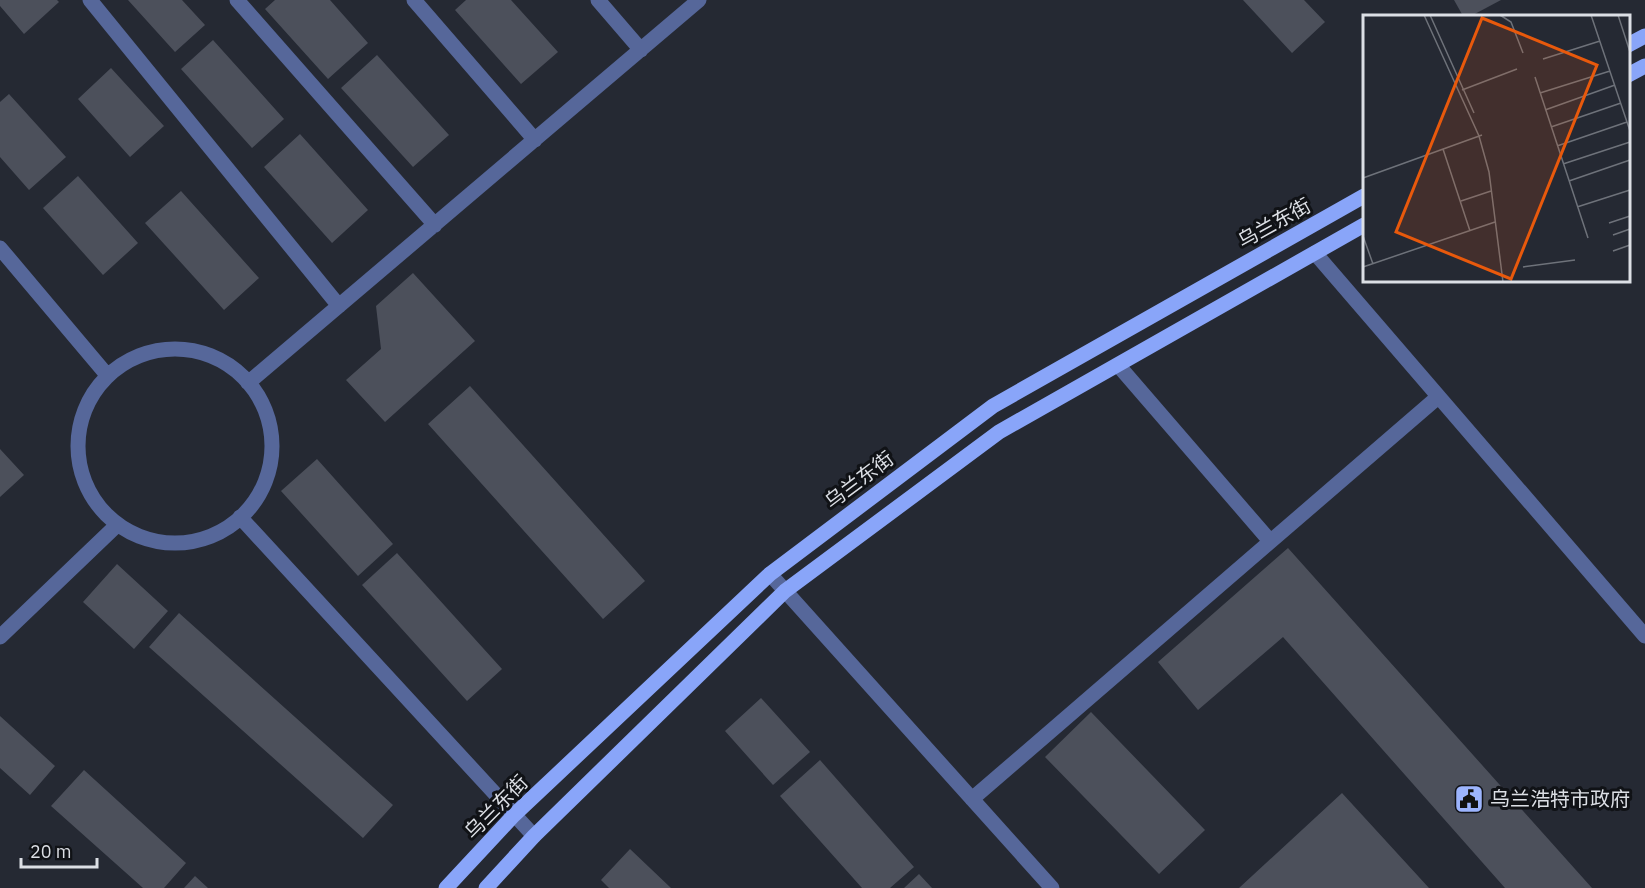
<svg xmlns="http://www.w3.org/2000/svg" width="1645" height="888" viewBox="0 0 1645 888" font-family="'IBM Plex Sans','Noto Sans SC',sans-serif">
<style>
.building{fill:#4c505b}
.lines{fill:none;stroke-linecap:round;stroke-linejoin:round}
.minor{stroke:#56679a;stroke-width:15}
.major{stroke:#89a5f9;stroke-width:15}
.labels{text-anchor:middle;stroke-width:6;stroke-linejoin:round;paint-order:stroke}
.street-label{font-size:20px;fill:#dcdfe5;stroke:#101216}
.poi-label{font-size:20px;fill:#dcdfe5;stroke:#101216;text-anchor:start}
.inset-road{fill:none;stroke:#6e727a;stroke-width:1.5}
.view{fill:#e8590c;fill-opacity:0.15;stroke:#e8590c;stroke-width:3}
.inset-edge{fill:none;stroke:#dcdfe5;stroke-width:3}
</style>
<rect width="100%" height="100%" fill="#252933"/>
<path class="building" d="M 0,0 L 57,0 L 59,2 L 24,34 L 0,6 Z
M 128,0 L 182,0 L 205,25 L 175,52 Z
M 275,0 L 330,0 L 368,43 L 328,79 L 265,9 Z
M 466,0 L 511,0 L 558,52 L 521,84 L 455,10 Z
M 1243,0 L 1304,0 L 1325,22 L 1292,53 Z
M 1454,0 L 1501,0 L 1471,16 L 1463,16 Z
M 213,40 L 284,119 L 252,148 L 181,69 Z
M 377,55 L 449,135 L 413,167 L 341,88 Z
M 111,68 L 164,126 L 130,157 L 78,99 Z
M 9,94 L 66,157 L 29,190 L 0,157 L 0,102 Z
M 300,134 L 368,210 L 332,243 L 264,167 Z
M 78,176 L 138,243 L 103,275 L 43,208 Z
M 181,191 L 259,278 L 224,310 L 145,223 Z
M 413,273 L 475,341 L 385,422 L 346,380 L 381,349 L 376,306 Z
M 470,386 L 645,581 L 603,619 L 428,424 Z
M 0,449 L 24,475 L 0,497 Z
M 317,459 L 393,544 L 358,576 L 281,491 Z
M 1288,548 L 1592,888 L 1505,888 L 1283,637 L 1198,710 L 1158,662 Z
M 397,553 L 502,669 L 467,701 L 362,585 Z
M 117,564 L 168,611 L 134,649 L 83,602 Z
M 179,613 L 393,805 L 363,838 L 149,647 Z
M 761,698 L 810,752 L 773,785 L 725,731 Z
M 1091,712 L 1205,830 L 1159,874 L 1045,757 Z
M 0,716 L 55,766 L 30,795 L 0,768 Z
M 820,760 L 914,867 L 890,888 L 862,888 L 780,796 Z
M 84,770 L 186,863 L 164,888 L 143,888 L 51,806 Z
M 1342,793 L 1429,888 L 1239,888 Z
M 630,849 L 671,888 L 609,888 L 601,880 Z
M 919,874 L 932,888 L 904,888 Z
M 195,876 L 208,888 L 184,888 Z"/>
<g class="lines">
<path class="minor" d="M 90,0 L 339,306
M 237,0 L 435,225
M 414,0 L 535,140
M 598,0 L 641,50
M 0,248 L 107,375
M 1315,253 L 1645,636
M78 446a97 97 0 1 1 194 0a97 97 0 1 1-194 0Z
M 1118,365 L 1270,541
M 248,383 L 699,0
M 240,517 L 534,836
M 770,574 L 1052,888
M 0,637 L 117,525
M 972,799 L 1438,397"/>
<path class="major" d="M 1628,45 L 1645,36
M 1628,75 L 1645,66
M 446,888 L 514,815 L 770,574 L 993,406 L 1364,196
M 486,888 L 534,836 L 785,591 L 999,432 L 1364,225"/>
</g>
<defs>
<g id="civic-square" transform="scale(1.5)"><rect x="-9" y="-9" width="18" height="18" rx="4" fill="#9cb4fd" stroke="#101216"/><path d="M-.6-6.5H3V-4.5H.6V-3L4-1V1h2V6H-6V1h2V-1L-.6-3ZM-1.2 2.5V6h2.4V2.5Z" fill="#111"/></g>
</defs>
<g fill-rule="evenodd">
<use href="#civic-square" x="1469" y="799"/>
</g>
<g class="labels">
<g class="street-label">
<text transform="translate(1274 223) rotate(-29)" y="7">乌兰东街</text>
<text transform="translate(859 480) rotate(-37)" y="7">乌兰东街</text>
<text transform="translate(496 807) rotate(-45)" y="7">乌兰东街</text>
</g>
<g class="poi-label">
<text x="1490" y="806">乌兰浩特市政府</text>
</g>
</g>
<g transform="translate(1363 15)">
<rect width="267" height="267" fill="#252933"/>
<path class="inset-road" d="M 61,0 L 116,121 L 126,157 L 140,267M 67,0 L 111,98M 137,0 L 148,7 L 160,38M 228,0 L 267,116M 255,0 L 267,37M 180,44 L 237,26M 172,62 L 225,223M 99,75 L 154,54M 177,78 L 247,56M 182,95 L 252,70M 188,112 L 258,88M 194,131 L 264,107M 80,134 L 107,216M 200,149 L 267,127M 0,163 L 119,120M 206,166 L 267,145M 98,186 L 128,176M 214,192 L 267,175M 246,208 L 267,201M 250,220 L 267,214M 0,221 L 10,249M 250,236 L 267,230M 0,252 L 132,207M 160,252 L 212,245"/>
<path class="view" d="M 119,3 L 234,50 L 148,264 L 33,217 Z"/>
<rect width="267" height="267" class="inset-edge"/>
</g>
<path d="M21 858v9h76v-9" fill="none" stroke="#dcdfe5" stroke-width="3"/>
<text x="30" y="858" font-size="18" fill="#dcdfe5" stroke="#101216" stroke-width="4.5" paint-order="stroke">20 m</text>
</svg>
